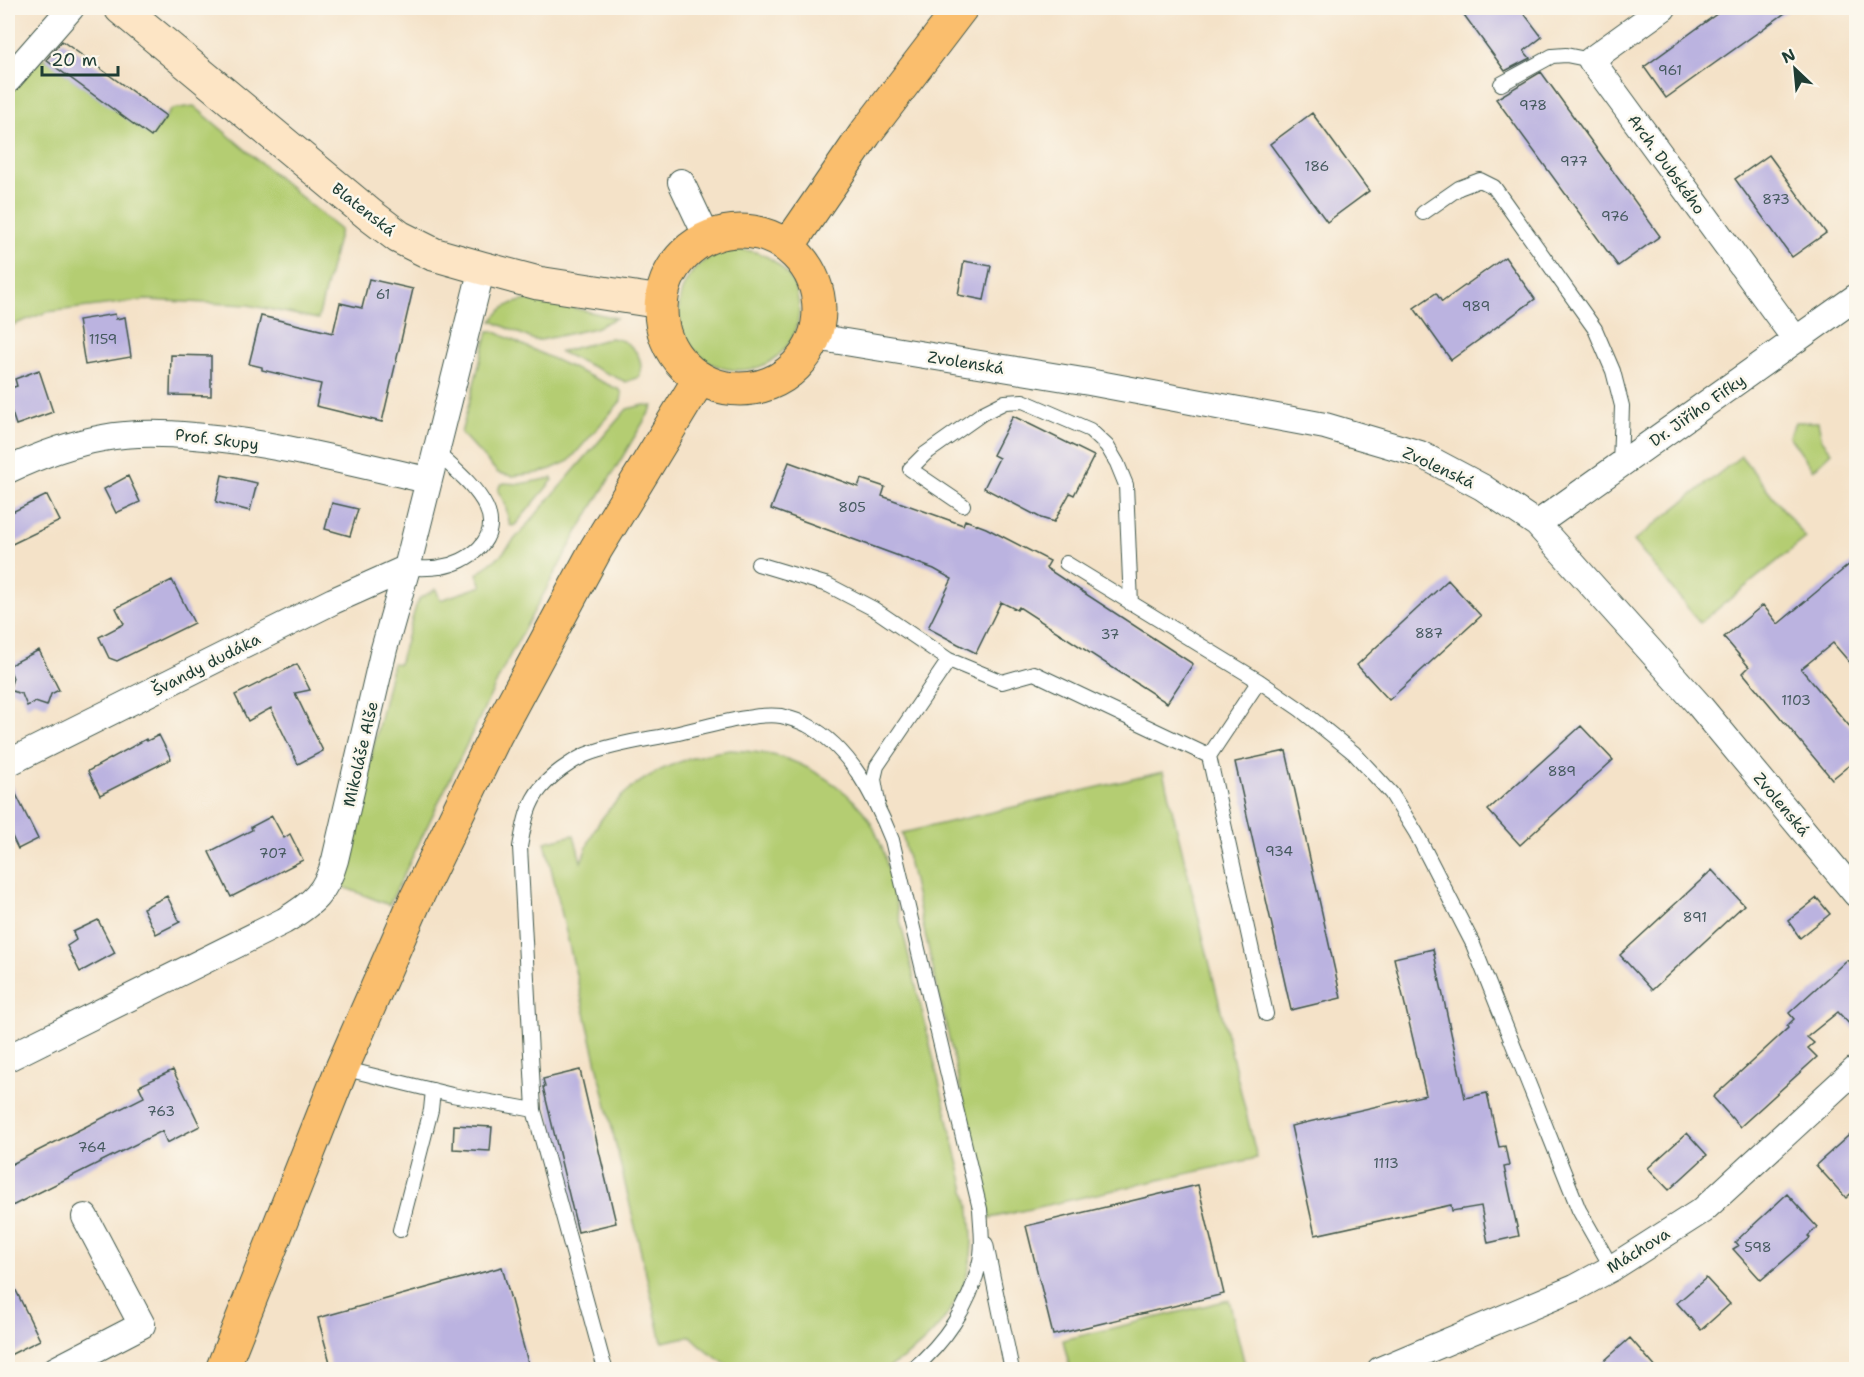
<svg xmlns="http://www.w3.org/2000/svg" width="1864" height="1377" viewBox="0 0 1864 1377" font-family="'Shantell Sans',sans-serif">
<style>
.green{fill:#b4cd72;stroke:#6a8553;stroke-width:1.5}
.building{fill:#bbb3e0}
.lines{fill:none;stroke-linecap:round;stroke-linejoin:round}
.lane-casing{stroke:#3f564a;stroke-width:16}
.street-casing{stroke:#3f564a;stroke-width:28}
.secondary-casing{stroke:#3f564a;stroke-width:35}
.primary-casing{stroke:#3f564a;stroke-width:35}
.lane{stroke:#fff;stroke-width:14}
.street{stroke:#fff;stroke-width:26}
.secondary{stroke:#fde5c5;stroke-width:33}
.primary{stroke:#fabe6d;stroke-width:33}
.labels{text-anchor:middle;stroke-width:5;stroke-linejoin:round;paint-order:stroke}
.number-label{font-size:14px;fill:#465a5f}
.street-label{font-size:16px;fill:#1f3d34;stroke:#fbf7ec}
</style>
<rect width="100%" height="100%" fill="#fbf7ec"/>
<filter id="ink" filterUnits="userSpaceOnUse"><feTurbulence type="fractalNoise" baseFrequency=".0167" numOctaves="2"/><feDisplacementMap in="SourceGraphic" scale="12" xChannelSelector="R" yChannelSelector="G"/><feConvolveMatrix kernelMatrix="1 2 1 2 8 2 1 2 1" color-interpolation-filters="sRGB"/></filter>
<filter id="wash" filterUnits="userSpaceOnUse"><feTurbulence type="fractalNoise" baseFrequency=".008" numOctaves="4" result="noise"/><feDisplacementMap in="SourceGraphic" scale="24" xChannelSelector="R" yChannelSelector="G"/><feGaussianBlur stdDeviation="1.35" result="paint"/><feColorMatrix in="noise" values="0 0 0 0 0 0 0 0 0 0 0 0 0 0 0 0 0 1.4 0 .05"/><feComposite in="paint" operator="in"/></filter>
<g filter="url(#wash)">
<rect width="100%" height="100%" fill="#f4e2c8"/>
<path class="green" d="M 44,58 L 151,136 L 172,109 L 194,106 L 340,230 L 318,319 L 248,305 L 146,300 L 47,312 L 8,327 L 8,87 Z
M679 310a60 60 0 1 1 120 0a60 60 0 1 1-120 0Z
M 535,299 L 616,318 L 595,328 L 541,340 L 534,340 L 492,321 C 503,304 516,301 535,299 Z
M 488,331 L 493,331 L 620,390 L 622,394 L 621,401 L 569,461 L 551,469 L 538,473 L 512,476 L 498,473 L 461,433 Z
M 611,338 C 631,340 646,357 639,377 L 626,382 L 560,352 Z
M 644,405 L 653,406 L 578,531 L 508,659 L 389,905 L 341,886 L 393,663 L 399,664 L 416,606 L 420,598 L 436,589 L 440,600 L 482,586 L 477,574 L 501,555 L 627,409 Z
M 1795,422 L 1818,422 L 1822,440 L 1832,452 L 1813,470 L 1789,436 Z
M 1741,456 L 1806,538 L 1700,623 L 1634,541 Z
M 552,478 L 553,480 L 515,525 L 512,526 L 510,525 L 505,504 L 498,491 L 500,485 L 504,483 L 520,484 Z
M 730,750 C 746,751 761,752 777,756 C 807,764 843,786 863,811 C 873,823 878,838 884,853 L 970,1211 C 971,1221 972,1233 972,1243 C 971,1298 931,1344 886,1369 L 733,1369 L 708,1352 L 691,1336 L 662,1342 L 545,842 L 574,835 L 581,862 C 587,848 591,833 600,821 C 631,777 679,757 730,750 Z
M 1163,772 L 1257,1158 L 990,1218 L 902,833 Z
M 1229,1300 L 1246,1369 L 1070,1369 L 1063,1340 Z"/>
<g id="blocks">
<path class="building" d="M 1459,8 L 1520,8 L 1542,37 L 1524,51 L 1530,58 L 1505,71 Z
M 1725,8 L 1792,8 L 1666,98 L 1644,67 Z
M 62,41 L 166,116 L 151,137 L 46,60 Z
M 1541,72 L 1660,236 L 1618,266 L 1496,99 Z
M 1312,113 L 1369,191 L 1327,222 L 1270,144 Z
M 1769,155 L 1826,233 L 1792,257 L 1735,179 Z
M 1505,257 L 1535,299 L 1451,360 L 1414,308 L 1436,293 L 1442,302 Z
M 964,261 L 991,266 L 984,300 L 958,295 Z
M 369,279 L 413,289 L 382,422 L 316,406 L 321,384 L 262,370 L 262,367 L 249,364 L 261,316 L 333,333 L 340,303 L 362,308 Z
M 115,314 L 116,319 L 125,317 L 131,357 L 85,365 L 78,320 Z
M 171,355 L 211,356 L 211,396 L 170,395 Z
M 39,370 L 53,412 L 16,425 L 8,401 L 8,389 L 17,386 L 15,379 Z
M 1013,416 L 1094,456 L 1074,495 L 1070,493 L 1054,522 L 1041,518 L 984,488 L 999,458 L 993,455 Z
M 789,462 L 858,487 L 861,479 L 885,487 L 882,496 L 963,525 L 965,520 L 986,528 L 1050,561 L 1046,568 L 1193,664 L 1167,703 L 1019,607 L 1017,610 L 1001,602 L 976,653 L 958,644 L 928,628 L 952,579 L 934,569 L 771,509 Z
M 222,475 L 257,483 L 250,511 L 216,502 Z
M 128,476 L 140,502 L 116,513 L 104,489 Z
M 47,495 L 60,521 L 8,546 L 8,514 Z
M 332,503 L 358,509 L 350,536 L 325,529 Z
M 1857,558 L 1857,671 L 1833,643 L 1801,669 L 1857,735 L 1857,759 L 1832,779 L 1743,673 L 1749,667 L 1724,637 L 1763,605 L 1778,624 Z
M 172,580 L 194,623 L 117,661 L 109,658 L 99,637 L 124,624 L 116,608 Z
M 1448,580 L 1481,616 L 1389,700 L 1357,665 Z
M 39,650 L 59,690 L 51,694 L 47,706 L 35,702 L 27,706 L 22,694 L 9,690 L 13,678 L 8,666 Z
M 297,664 L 310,690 L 295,693 L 323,751 L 298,764 L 271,708 L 248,721 L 235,695 Z
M 1581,726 L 1613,760 L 1520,845 L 1488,810 Z
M 159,735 L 171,759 L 100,795 L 88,771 L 146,739 L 147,741 Z
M 1286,751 L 1341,998 L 1291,1010 L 1235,762 Z
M 8,778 L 38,839 L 18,849 L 8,828 Z
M 272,816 L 284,838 L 290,834 L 303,860 L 231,897 L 209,852 L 252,830 L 251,827 Z
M 1712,870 L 1744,905 L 1652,990 L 1620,955 Z
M 167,896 L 180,922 L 156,934 L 143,908 Z
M 1817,898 L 1830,914 L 1800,938 L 1788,921 Z
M 98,920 L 115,953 L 80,972 L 67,946 L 76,940 L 73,932 Z
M 1433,949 L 1465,1098 L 1487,1093 L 1499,1147 L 1505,1146 L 1509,1166 L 1504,1167 L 1519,1236 L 1488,1243 L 1481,1206 L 1452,1211 L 1451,1205 L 1315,1235 L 1291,1126 L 1426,1095 L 1394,958 Z
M 1847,960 L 1857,970 L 1857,1032 L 1838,1012 L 1807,1037 L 1814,1043 L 1808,1048 L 1817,1057 L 1740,1127 L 1713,1097 L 1788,1028 L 1787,1026 L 1794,1019 L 1789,1013 Z
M 173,1070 L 200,1126 L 167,1143 L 162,1131 L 8,1208 L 8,1166 L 144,1097 L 139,1086 Z
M 580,1070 L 616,1223 L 578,1232 L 543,1087 L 545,1087 L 543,1079 Z
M 454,1125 L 492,1127 L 490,1151 L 453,1149 Z
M 1857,1128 L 1857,1188 L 1846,1198 L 1816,1165 Z
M 1687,1133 L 1707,1155 L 1669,1190 L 1648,1168 Z
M 1198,1185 L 1224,1294 L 1053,1335 L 1026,1226 Z
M 1787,1194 L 1817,1227 L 1808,1236 L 1810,1238 L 1761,1280 L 1733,1249 L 1738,1246 L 1735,1242 Z
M 502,1267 L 530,1370 L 332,1370 L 318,1318 Z
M 8,1274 L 40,1340 L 8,1356 Z
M 1706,1278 L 1730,1304 L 1701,1330 L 1677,1303 Z
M 1630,1338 L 1658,1370 L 1594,1370 Z"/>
</g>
</g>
<g filter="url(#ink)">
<use href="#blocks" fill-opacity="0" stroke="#3f564a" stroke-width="1.5"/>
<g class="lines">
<g class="lane-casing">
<path id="lane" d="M 1501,84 L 1552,56 L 1566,55 L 1591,60
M 1423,213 L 1459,188 L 1480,180 L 1494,187 L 1595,329 L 1613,371 L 1622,406 L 1620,465
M 963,505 L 910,469 L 925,454 L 983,413 L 1005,402 L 1023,401 L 1090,430 L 1107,446 L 1117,463 L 1126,485 L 1131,604
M 1066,563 L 1259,681 L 1301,710 L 1354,753 L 1391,793 L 1416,833 L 1472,942 L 1579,1210 L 1612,1268
M 758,564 L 828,585 L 874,609 L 949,660 L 1002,682 L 1034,673 L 1209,756 L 1259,681
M 407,568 C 418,568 430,569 440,567 C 468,563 502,539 486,507 C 476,486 453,468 436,452
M 1209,756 L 1266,1014
M 878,802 L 874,779 L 877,766 L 949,660
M 342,1068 L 452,1095 L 534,1110
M 400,1230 L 431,1110 L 433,1090
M 986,1244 L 1012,1370
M 606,1370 L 603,1362 L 534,1110 L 520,847 C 524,825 527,804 541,788 C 552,775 570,762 585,755 C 613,744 645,740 674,734 C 702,728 754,712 781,716 C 789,718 800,721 807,725 C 850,747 875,798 892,840 L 980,1209 C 981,1228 984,1247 979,1265 C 970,1306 944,1343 912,1370"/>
</g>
<g class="street-casing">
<path id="street" d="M 1663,8 L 1591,60 L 1796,340
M 8,80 L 71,8
M 681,182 L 707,237
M 815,337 L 1089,382 L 1325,426 L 1420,454 L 1482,487 L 1537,524 L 1699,705 L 1856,894
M 8,470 C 38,456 69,444 103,438 C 132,432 164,433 194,436 C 273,442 351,463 428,480
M 1537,524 L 1856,297
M 8,763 L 333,601 L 407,568
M 8,1058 L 284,921 C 312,904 326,893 335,860 L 384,649 L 407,568 L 482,268
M 55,1370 L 142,1325 L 85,1217
M 1380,1370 L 1575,1288 L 1612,1268 L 1703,1210 L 1856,1069"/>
</g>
<g class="secondary-casing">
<path id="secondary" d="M 121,8 L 370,215 L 399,237 L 433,254 L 482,268 L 538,283 L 661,302"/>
</g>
<g class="primary-casing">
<path id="primary" d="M661 310a79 79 0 1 1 158 0a79 79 0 1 1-158 0Z
M 788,246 L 865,134 L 961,8
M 222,1370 L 342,1068 L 415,901 L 495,736 L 596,549 L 700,378"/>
</g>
<use href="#lane" class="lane"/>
<use href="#street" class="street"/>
<use href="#secondary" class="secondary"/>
<use href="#primary" class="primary"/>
</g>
</g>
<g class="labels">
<g class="number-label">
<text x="1670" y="75">961</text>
<text x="1533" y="110">978</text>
<text x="1574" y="166">977</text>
<text x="1317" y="171">186</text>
<text x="1776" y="204">873</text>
<text x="1615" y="221">976</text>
<text x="383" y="299">61</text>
<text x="1476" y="311">989</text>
<text x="103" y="344">1159</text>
<text x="852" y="512">805</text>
<text x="1429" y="638">887</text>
<text x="1110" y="639">37</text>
<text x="1796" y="705">1103</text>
<text x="1562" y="776">889</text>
<text x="1279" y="856">934</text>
<text x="273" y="858">707</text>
<text x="1695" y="922">891</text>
<text x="161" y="1116">763</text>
<text x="92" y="1152">764</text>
<text x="1386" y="1168">1113</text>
<text x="1758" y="1252">598</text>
</g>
<g class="street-label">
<text transform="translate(1667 164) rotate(54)" y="6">Arch. Dubského</text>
<text transform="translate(364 209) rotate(38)" y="6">Blatenská</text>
<text transform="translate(966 362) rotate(9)" y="6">Zvolenská</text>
<text transform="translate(1697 410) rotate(-35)" y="6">Dr. Jiřího Fifky</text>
<text transform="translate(217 439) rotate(7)" y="6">Prof. Skupy</text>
<text transform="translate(1439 467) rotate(25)" y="6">Zvolenská</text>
<text transform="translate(206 664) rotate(-27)" y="6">Švandy dudáka</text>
<text transform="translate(360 754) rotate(-77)" y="6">Mikoláše Alše</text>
<text transform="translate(1782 804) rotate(50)" y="6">Zvolenská</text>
<text transform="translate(1638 1250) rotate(-32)" y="6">Máchova</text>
</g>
</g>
<rect width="1864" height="1377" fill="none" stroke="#fbf7ec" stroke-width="30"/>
<g transform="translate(1795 69) rotate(334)" stroke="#fbf7ec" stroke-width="4.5" paint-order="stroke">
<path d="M0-4.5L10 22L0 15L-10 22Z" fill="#1f3d34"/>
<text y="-9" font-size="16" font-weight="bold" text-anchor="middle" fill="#1f3d34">N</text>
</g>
<path d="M42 66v9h76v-9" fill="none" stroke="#1f3d34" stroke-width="3"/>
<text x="51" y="66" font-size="18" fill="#1f3d34" stroke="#fbf7ec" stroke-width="4.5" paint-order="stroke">20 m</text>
</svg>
